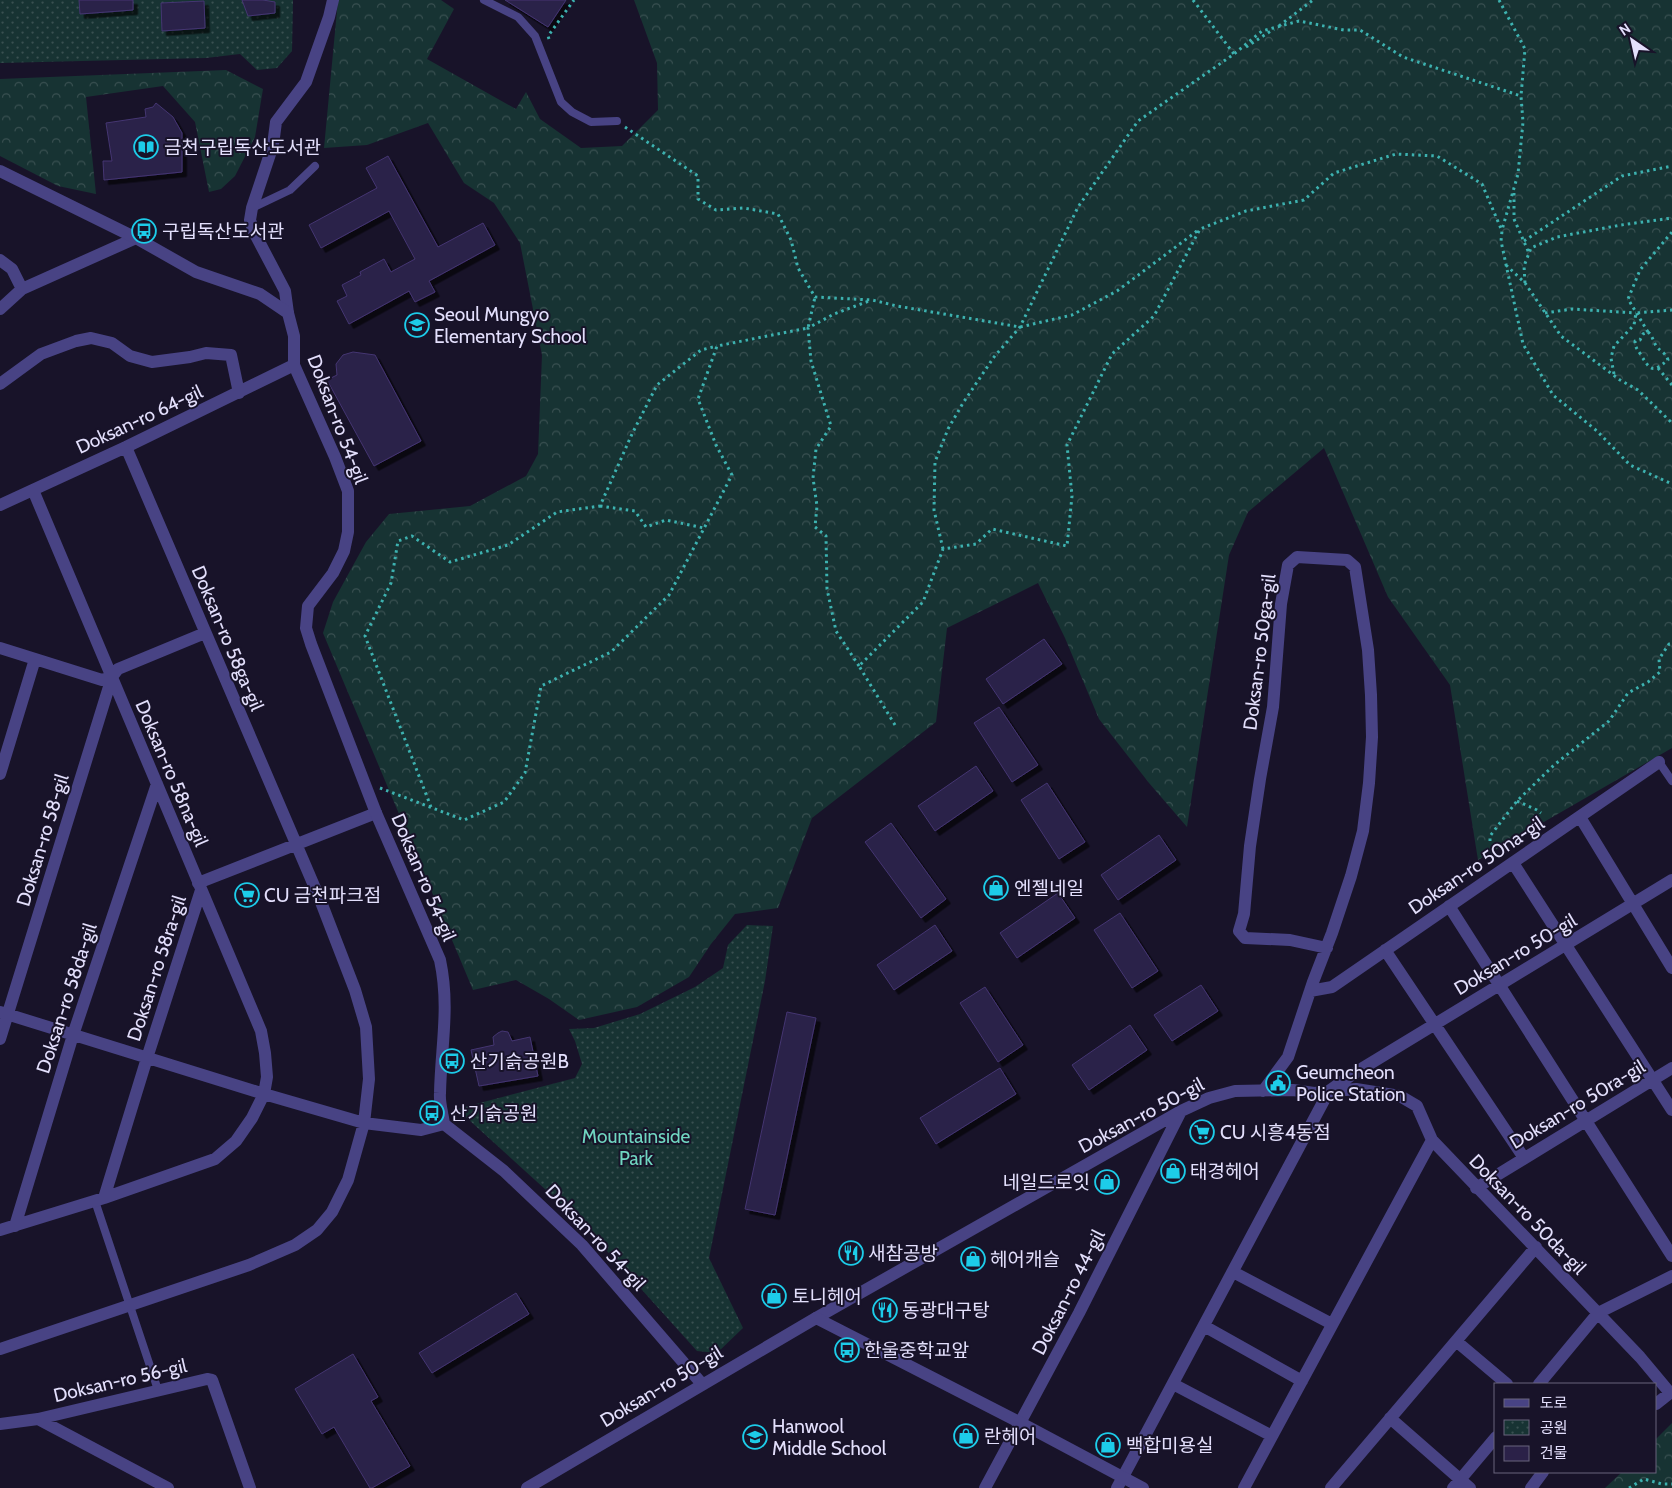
<svg xmlns="http://www.w3.org/2000/svg" width="1672" height="1488" viewBox="0 0 1672 1488" font-family="Cabin,'Noto Sans KR',sans-serif">
<style>
.forest{fill:url(#forest-crowns)}
.park{fill:url(#park-dots)}
.building{fill:#2b2148;stroke:#443672;filter:url(#shadow)}
.lines{fill:none;stroke-linecap:round;stroke-linejoin:round}
.path{stroke:#3db2b0;stroke-width:3;stroke-dasharray:2.5 4;stroke-linecap:butt}
.service{stroke:#484384;stroke-width:8}
.minor{stroke:#484384;stroke-width:12}
.tertiary{stroke:#484384;stroke-width:12}
.labels{text-anchor:middle;stroke-width:4;stroke-linejoin:round;paint-order:stroke}
.poi-label{font-size:19px;fill:#e3dffc;stroke:#181329;text-anchor:start}
.street-label{font-size:19px;fill:#e3dffc;stroke:#181329}
.park-label{font-size:19px;fill:#70d6c1;stroke:#181329}
</style>
<defs>
<pattern id="forest-crowns" width="20" height="18" patternUnits="userSpaceOnUse" patternTransform="scale(1.25)"><rect width="20" height="18" fill="#173333"/><path d="M2 6a3 3 0 1 1 6 0M12 15a3 3 0 1 1 6 0" fill="none" stroke="#395051"/></pattern>
<pattern id="park-dots" width="8" height="8" patternUnits="userSpaceOnUse" patternTransform="scale(1.25)"><rect width="8" height="8" fill="#173333"/><path d="M2 2h.1M6 6h.1" fill="none" stroke="#395051" stroke-width="1.8" stroke-linecap="round"/></pattern>
<filter id="shadow"><feDropShadow dx="4.5" dy="4.5" stdDeviation="0" flood-color="#0009"/></filter>
</defs>
<rect width="100%" height="100%" fill="#181329"/>
<path class="forest" d="M 338,0 L 441,0 L 454,9 L 427,59 L 516,109 L 526,92 L 540,119 L 581,148 L 622,146 L 658,110 L 657,63 L 634,0 L 1672,0 L 1672,748 L 1478,860 L 1450,685 L 1388,597 L 1324,448 L 1248,512 L 1229,555 L 1187,827 L 1149,783 L 1099,719 L 1065,638 L 1038,583 L 947,628 L 936,722 L 812,818 L 778,908 L 735,914 L 711,944 L 689,977 L 637,1007 L 579,1020 L 549,999 L 516,980 L 473,990 L 323,633 L 333,602 L 350,571 L 366,542 L 389,514 L 470,506 L 526,476 L 538,454 L 542,355 L 520,243 L 494,203 L 464,183 L 428,123 L 367,145 L 324,148 Z
M 226,70 L 263,89 L 255,137 L 235,176 L 221,189 L 209,192 L 195,122 L 163,86 L 86,97 L 96,194 L 58,186 L 0,156 L 0,79 Z
M 1672,1423 L 1672,1488 L 1605,1488 L 1622,1472 L 1656,1472 L 1656,1439 Z"/>
<path class="park" d="M 0,0 L 293,0 L 292,51 L 277,68 L 257,70 L 240,54 L 206,58 L 0,63 Z
M 747,925 L 773,926 L 765,981 L 709,1258 L 743,1328 L 717,1353 L 697,1351 L 579,1220 L 457,1109 L 575,1078 L 582,1064 L 575,1041 L 569,1029 L 594,1028 L 640,1014 L 695,987 L 723,968 L 728,945 Z"/>
<path class="building" d="M 79,0 L 133,0 L 133,10 L 80,14 Z
M 242,0 L 263,0 L 275,2 L 275,13 L 248,16 Z
M 505,0 L 566,0 L 548,27 Z
M 204,1 L 205,28 L 162,31 L 161,3 Z
M 156,103 L 173,117 L 182,133 L 182,172 L 104,180 L 103,161 L 112,161 L 106,123 L 146,117 L 145,109 L 153,107 Z
M 388,156 L 438,247 L 483,223 L 495,245 L 429,281 L 435,292 L 415,302 L 409,291 L 349,324 L 337,301 L 347,296 L 342,285 L 361,275 L 360,272 L 384,259 L 391,272 L 415,259 L 389,211 L 321,248 L 309,225 L 377,188 L 366,168 Z
M 353,352 L 375,355 L 421,441 L 374,466 L 327,380 L 337,375 L 336,364 L 343,355 Z
M 1044,639 L 1062,664 L 1003,704 L 986,679 Z
M 999,707 L 1038,765 L 1012,782 L 974,723 Z
M 976,766 L 993,791 L 935,831 L 918,806 Z
M 1047,783 L 1085,842 L 1059,859 L 1021,800 Z
M 891,823 L 946,899 L 921,918 L 865,842 Z
M 1159,835 L 1176,860 L 1118,900 L 1101,875 Z
M 1058,893 L 1075,918 L 1017,958 L 1000,933 Z
M 1120,913 L 1158,971 L 1132,988 L 1094,930 Z
M 935,925 L 952,951 L 894,990 L 877,965 Z
M 1201,985 L 1218,1011 L 1172,1041 L 1154,1015 Z
M 985,987 L 1023,1045 L 998,1062 L 960,1003 Z
M 787,1012 L 816,1018 L 775,1215 L 745,1209 Z
M 1130,1025 L 1147,1050 L 1089,1090 L 1072,1065 Z
M 502,1031 L 508,1032 L 512,1041 L 530,1037 L 538,1076 L 479,1086 L 471,1050 L 494,1045 L 493,1037 L 498,1033 Z
M 1000,1068 L 1016,1094 L 936,1144 L 920,1118 Z
M 516,1293 L 529,1314 L 432,1373 L 419,1353 Z
M 353,1354 L 378,1397 L 371,1401 L 410,1466 L 372,1488 L 370,1488 L 334,1427 L 322,1434 L 295,1389 Z"/>
<g class="lines">
<path class="path" d="M 1193,0 L 1234,54 L 1236,53
M 1499,0 L 1525,49 L 1521,96 L 1523,122 L 1518,174 L 1502,230
M 1279,26 L 1313,0
M 549,39 L 548,36 L 574,0
M 1246,47 L 1274,29
M 625,127 L 698,176 L 698,199 L 716,210 L 744,208 L 778,214 L 791,240 L 798,268 L 815,297 L 872,300 L 897,306 L 1020,327 L 1072,315 L 1117,291 L 1197,231
M 1514,193 L 1514,219 L 1529,253
M 1524,241 L 1622,176 L 1672,166
M 1506,265 L 1525,283 L 1561,336 L 1620,380 L 1638,390 L 1672,423
M 1525,283 L 1524,266 L 1531,248 L 1557,237 L 1621,225 L 1672,218
M 1545,313 L 1572,309 L 1636,313
M 1648,332 L 1628,299 L 1640,270 L 1672,232
M 1648,332 C 1653,336 1653,342 1657,347 C 1661,352 1666,353 1668,360 C 1653,372 1651,372 1641,355 C 1638,350 1635,348 1635,341 L 1640,340 L 1643,334 Z
M 1658,368 L 1672,385
M 1614,374 L 1611,358 L 1614,346 L 1634,325 L 1636,313 L 1672,310
M 600,506 L 635,511 L 646,527 L 666,520 L 704,528
M 943,549 L 934,510 L 935,462 L 948,429 L 963,403 L 994,357 L 1020,327 L 1078,207 L 1138,121 L 1234,54 L 1262,31 L 1299,21 L 1344,30 L 1360,30 L 1403,57 L 1521,96
M 859,666 L 836,631 L 827,589 L 826,536 L 815,527 L 817,506 L 813,478 L 816,449 L 831,426 L 811,361 L 808,328 L 834,314 L 869,301
M 895,725 L 859,666 L 923,602 L 943,549 L 976,544 L 992,529 L 1067,546 L 1072,496 L 1067,445 L 1112,354 L 1154,316 L 1200,229 L 1246,211 L 1304,200 L 1334,173 L 1396,154 L 1437,156 L 1482,184 L 1502,231 L 1501,241 L 1523,344 L 1553,395 L 1597,431 L 1630,465 L 1672,484
M 380,788 L 464,820 L 504,802 L 525,773 L 541,686 L 611,652 L 669,595 L 732,475 L 716,445 L 698,399 L 717,346 L 808,328 L 815,297
M 1517,801 L 1537,810 L 1541,813
M 431,807 L 365,636 L 391,583 L 398,541 L 412,536 L 450,562 L 508,545 L 557,512 L 600,506 L 632,434 L 657,385 L 701,350 L 717,346
M 1490,841 L 1490,836 L 1517,801 L 1554,765 L 1609,721 L 1628,693 L 1648,682 L 1660,672 L 1659,659 L 1669,644 L 1672,644
M 1629,1488 L 1644,1479 L 1662,1484 L 1672,1484"/>
<path class="service" d="M 484,0 L 518,17 L 535,36 L 561,102 L 572,112 L 591,122 L 617,121
M 252,208 L 290,190 L 315,166
M 1659,762 L 1672,781
M 95,1201 L 158,1390"/>
<path class="minor" d="M 0,260 L 12,269 L 22,289
M 0,309 L 22,289 L 136,238
M 288,313 L 285,291 L 254,232 L 250,220 L 252,208 L 273,145 L 276,122 L 306,82 L 329,17 L 333,0
M 0,384 L 41,354 L 76,341 L 91,338 L 112,343 L 130,356 L 152,362 L 190,357 L 206,353 L 231,355 L 239,393
M 0,505 L 126,447 L 294,365
M 0,648 L 102,680 L 112,677
M 0,774 L 35,659
M 1580,817 L 1672,968
M 1513,863 L 1672,1110
M 198,883 L 376,813
M 1449,906 L 1672,1256
M 1385,950 L 1524,1158
M 1310,991 L 1332,987 L 1659,762
M 0,1012 L 264,1094 L 364,1123 L 421,1130 L 444,1124
M 0,1039 L 112,677 L 118,669 L 205,633
M 1263,1091 L 1288,1057 L 1313,982 L 1332,933 L 1351,876 L 1363,831 L 1369,783 L 1372,737 L 1371,695 L 1368,650 L 1355,567 L 1347,560 L 1297,557 L 1288,565 L 1281,604 L 1273,707 L 1260,779 L 1250,846 L 1244,914 L 1239,931 L 1245,938 L 1290,940 L 1327,948
M 1476,1188 L 1672,1068
M 104,1198 L 147,1058 L 201,890
M 15,1226 L 73,1035 L 157,784
M 0,1230 L 104,1198 L 215,1159 L 236,1141 L 252,1118 L 264,1094 L 267,1077 L 265,1053 L 261,1031 L 33,490
M 1233,1272 L 1332,1324
M 816,1318 L 1181,1111 L 1209,1098 L 1235,1091 L 1293,1090 L 1314,1093 L 1356,1089 L 1400,1096 L 1417,1106 L 1432,1140 L 1640,1357 L 1670,1393 L 1656,1404
M 1204,1326 L 1302,1381
M 1456,1341 L 1507,1384
M 0,1349 L 249,1265 L 295,1245 L 317,1230 L 332,1212 L 348,1180 L 364,1123 L 369,1079 L 366,1027 L 355,990 L 321,902 L 126,447
M 1173,1384 L 1272,1436
M 1539,1384 L 1598,1313 L 1672,1276
M 1390,1418 L 1470,1488
M 38,1419 L 168,1488
M 0,1424 L 38,1419 L 207,1379 L 212,1380 L 250,1488
M 985,1488 L 1079,1313 L 1181,1111
M 1117,1488 L 1329,1091 L 1353,1074 L 1672,880
M 1244,1488 L 1432,1140
M 1331,1488 L 1536,1247
M 1453,1488 L 1496,1437
M 1531,1488 L 1543,1472"/>
<path class="tertiary" d="M 0,171 L 136,238 L 196,272 L 260,294 L 288,313 L 294,336 L 294,365 L 335,457 L 348,491 L 348,532 L 344,551 L 333,573 L 308,606 L 306,628 L 311,644 L 376,813 L 440,960 C 450,1007 441,1046 440,1093 C 439,1103 443,1114 444,1124 L 504,1171 L 582,1245 L 702,1384
M 527,1488 L 816,1318 L 1021,1423 L 1143,1488"/>
</g>
<defs>
<g id="library-ring" transform="scale(1.25)"><circle r="9.5" fill="#181329" stroke="#1dcce9" stroke-width="1.5"/><path d="M-6-4Q-3-5.5-.7-3.5V5Q-3 3-6 4ZM6-4Q3-5.5 .7-3.5V5Q3 3 6 4Z" fill="#1dcce9"/></g>
<g id="bus-ring" transform="scale(1.25)"><circle r="9.5" fill="#181329" stroke="#1dcce9" stroke-width="1.5"/><path d="M-5-6H5V4H4V6H2V4H-2V6H-4V4H-5ZM-3.5-4V0h7V-4ZM-3.5 1.2v1.5H-2V1.2ZM2 1.2v1.5H3.5V1.2Z" fill="#1dcce9"/></g>
<g id="school-ring" transform="scale(1.25)"><circle r="9.5" fill="#181329" stroke="#1dcce9" stroke-width="1.5"/><path d="M0-5L7-2L0 1L-7-2ZM-4 1L0 2.5L4 1V4Q0 6-4 4Z" fill="#1dcce9"/></g>
<g id="shop-ring" transform="scale(1.25)"><circle r="9.5" fill="#181329" stroke="#1dcce9" stroke-width="1.5"/><path d="M-5-2.5h2.3a2.7 3.5 0 0 1 5.4 0H5L5.5 6h-11ZM-1.5-2.5h3a1.5 2.3 0 0 0-3 0Z" fill="#1dcce9"/></g>
<g id="supermarket-ring" transform="scale(1.25)"><circle r="9.5" fill="#181329" stroke="#1dcce9" stroke-width="1.5"/><path d="M-6-5.5h2.5l.6 2H6L4.5 2H-2.5L-4.4-4H-6ZM-1.5 3.2a1.3 1.3 0 1 0 .1 0ZM3 3.2a1.3 1.3 0 1 0 .1 0Z" fill="#1dcce9"/></g>
<g id="civic-ring" transform="scale(1.25)"><circle r="9.5" fill="#181329" stroke="#1dcce9" stroke-width="1.5"/><path d="M-.6-6.5H3V-4.5H.6V-3L4-1V1h2V6H-6V1h2V-1L-.6-3ZM-1.2 2.5V6h2.4V2.5Z" fill="#1dcce9"/></g>
<g id="restaurant-ring" transform="scale(1.25)"><circle r="9.5" fill="#181329" stroke="#1dcce9" stroke-width="1.5"/><path d="M-5-6h1v4h1v-4h1v4h1v-4h1v5L-1.5 .5V6h-2V.5L-5-1ZM5-6V6H3V1.5H1.5Q1.5-4 5-6Z" fill="#1dcce9"/></g>
</defs>
<g fill-rule="evenodd">
<use href="#library-ring" x="146" y="147"/>
<use href="#bus-ring" x="144" y="231"/>
<use href="#school-ring" x="417" y="325"/>
<use href="#shop-ring" x="996" y="888"/>
<use href="#supermarket-ring" x="247" y="895"/>
<use href="#bus-ring" x="452" y="1061"/>
<use href="#civic-ring" x="1278" y="1083"/>
<use href="#bus-ring" x="432" y="1113"/>
<use href="#supermarket-ring" x="1202" y="1132"/>
<use href="#shop-ring" x="1173" y="1171"/>
<use href="#shop-ring" x="1107" y="1182"/>
<use href="#restaurant-ring" x="851" y="1253"/>
<use href="#shop-ring" x="973" y="1259"/>
<use href="#shop-ring" x="774" y="1296"/>
<use href="#restaurant-ring" x="885" y="1310"/>
<use href="#bus-ring" x="847" y="1350"/>
<use href="#shop-ring" x="966" y="1436"/>
<use href="#school-ring" x="755" y="1437"/>
<use href="#shop-ring" x="1108" y="1445"/>
</g>
<g class="labels">
<g class="poi-label">
<text x="164" y="154">금천구립독산도서관</text>
<text x="162" y="238">구립독산도서관</text>
<text x="434" y="321">Seoul Mungyo<tspan x="434" dy="22">Elementary School</tspan></text>
<text x="1014" y="895">엔젤네일</text>
<text x="264" y="902">CU 금천파크점</text>
<text x="470" y="1068">산기슭공원B</text>
<text x="1296" y="1079">Geumcheon<tspan x="1296" dy="22">Police Station</tspan></text>
<text x="450" y="1120">산기슭공원</text>
<text x="1220" y="1139">CU 시흥4동점</text>
<text x="1190" y="1178">태경헤어</text>
<text x="1090" y="1189" text-anchor="end">네일드로잇</text>
<text x="868" y="1260">새참공방</text>
<text x="990" y="1266">헤어캐슬</text>
<text x="792" y="1303">토니헤어</text>
<text x="902" y="1317">동광대구탕</text>
<text x="864" y="1357">한울중학교앞</text>
<text x="772" y="1433">Hanwool<tspan x="772" dy="22">Middle School</tspan></text>
<text x="984" y="1443">란헤어</text>
<text x="1126" y="1452">백합미용실</text>
</g>
<g class="street-label">
<text transform="translate(139 419) rotate(-25)" y="7">Doksan-ro 64-gil</text>
<text transform="translate(338 419) rotate(69)" y="7">Doksan-ro 54-gil</text>
<text transform="translate(228 638) rotate(67)" y="7">Doksan-ro 58ga-gil</text>
<text transform="translate(1259 652) rotate(-83)" y="7">Doksan-ro 50ga-gil</text>
<text transform="translate(172 773) rotate(67)" y="7">Doksan-ro 58na-gil</text>
<text transform="translate(42 840) rotate(-73)" y="7">Doksan-ro 58-gil</text>
<text transform="translate(1476 865) rotate(-34)" y="7">Doksan-ro 50na-gil</text>
<text transform="translate(424 877) rotate(67)" y="7">Doksan-ro 54-gil</text>
<text transform="translate(1515 954) rotate(-31)" y="7">Doksan-ro 50-gil</text>
<text transform="translate(156 968) rotate(-72)" y="7">Doksan-ro 58ra-gil</text>
<text transform="translate(66 998) rotate(-72)" y="7">Doksan-ro 58da-gil</text>
<text transform="translate(1577 1104) rotate(-31)" y="7">Doksan-ro 50ra-gil</text>
<text transform="translate(1141 1115) rotate(-28)" y="7">Doksan-ro 50-gil</text>
<text transform="translate(1528 1214) rotate(46)" y="7">Doksan-ro 50da-gil</text>
<text transform="translate(596 1237) rotate(47)" y="7">Doksan-ro 54-gil</text>
<text transform="translate(1068 1292) rotate(-63)" y="7">Doksan-ro 44-gil</text>
<text transform="translate(120 1380) rotate(-13)" y="7">Doksan-ro 56-gil</text>
<text transform="translate(661 1386) rotate(-31)" y="7">Doksan-ro 50-gil</text>
</g>
<g class="park-label">
<text x="636" y="1143">Mountainside<tspan x="636" dy="22">Park</tspan></text>
</g>
</g>
<rect x="1494" y="1383" width="162" height="90" fill="#181329" stroke="#69657d"/>
<rect x="1504" y="1399" width="25" height="8" fill="#484384" stroke="#69657d"/>
<text x="1540" y="1408" font-size="15" fill="#e3dffc">도로</text>
<rect x="1504" y="1420" width="25" height="15" fill="url(#park-dots)" stroke="#69657d"/>
<text x="1540" y="1433" font-size="15" fill="#e3dffc">공원</text>
<rect x="1504" y="1446" width="25" height="15" fill="#2b2148" stroke="#69657d"/>
<text x="1540" y="1458" font-size="15" fill="#e3dffc">건물</text>
<g transform="translate(1632 40) rotate(326)" stroke="#181329" stroke-width="4" paint-order="stroke">
<path d="M0-4L9 19L0 12L-9 19Z" fill="#e3dffc"/>
<text y="-8" font-size="14" font-weight="bold" text-anchor="middle" fill="#e3dffc">N</text>
</g>
</svg>
